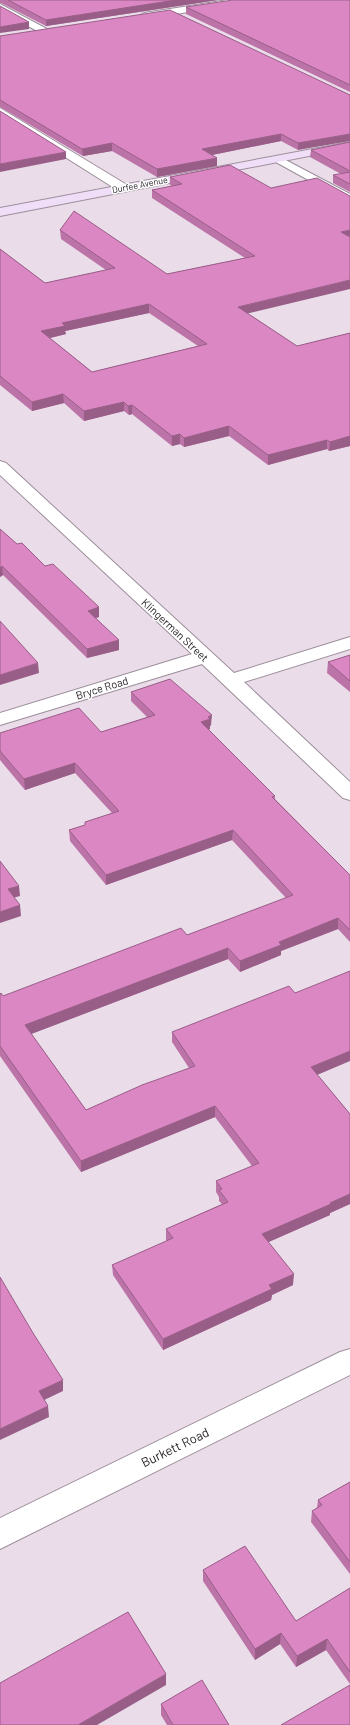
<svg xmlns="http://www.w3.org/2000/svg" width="350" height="1725" viewBox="0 0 350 1725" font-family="Barlow,sans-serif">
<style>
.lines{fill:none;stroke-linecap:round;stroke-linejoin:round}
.minor-casing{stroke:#9c8f9b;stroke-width:2}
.secondary-casing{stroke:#9c8f9b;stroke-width:2}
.minor{fill:#fff;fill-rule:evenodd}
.secondary{fill:#f0def8;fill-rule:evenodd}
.wall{fill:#bc74a8;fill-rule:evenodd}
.shaded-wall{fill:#995e88}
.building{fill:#db87c3;stroke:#995e88;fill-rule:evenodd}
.labels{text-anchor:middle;stroke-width:3;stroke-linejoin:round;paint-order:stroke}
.far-street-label{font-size:9px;fill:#241f24;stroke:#fff}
.street-label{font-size:11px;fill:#241f24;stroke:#fff}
.near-street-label{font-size:13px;fill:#241f24;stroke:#fff}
</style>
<rect width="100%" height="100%" fill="#eadce9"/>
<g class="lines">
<g class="minor-casing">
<path id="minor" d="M 228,0 L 251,0 L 246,3 L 144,19 L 139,16 L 144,13 Z
M 0,4 L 47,29 L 49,31 L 44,34 L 41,33 L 0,11 Z
M 0,108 L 127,185 L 129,188 L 127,191 L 119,191 L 0,116 Z
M 278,156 L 350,194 L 350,203 L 274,161 L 272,159 L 274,157 Z
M 0,461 L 6,463 L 234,673 L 350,637 L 350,649 L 244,682 L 350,782 L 350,800 L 343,798 L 202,664 L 0,725 L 0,713 L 192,654 L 0,475 Z
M 350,1349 L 350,1375 L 0,1549 L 0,1518 L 340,1352 Z"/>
</g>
<g class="secondary-casing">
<path id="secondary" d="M 350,142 L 350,148 L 0,216 L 0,208 Z"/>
</g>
<use href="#minor" class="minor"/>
<use href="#secondary" class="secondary"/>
</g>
<path class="wall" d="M 0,0 L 218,0 L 46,26 L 1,3 L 0,3 Z
M 350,0 L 350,92 L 186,14 L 186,7 Z
M 0,36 L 350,95 L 298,150 L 281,141 L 212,155 L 217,158 L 217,166 L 157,177 L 112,151 L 83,156 L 0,107 Z
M 350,142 L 350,192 L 333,183 L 333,175 L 341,174 L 310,157 L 311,150 Z
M 170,177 L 271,188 L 247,313 L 297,346 L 350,333 L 350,446 L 329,451 L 327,449 L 268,465 L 229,436 L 184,447 L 180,444 L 172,446 L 132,414 L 129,415 L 124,411 L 84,421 L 64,403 L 32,411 L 0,385 L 0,249 L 45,283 L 106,270 L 61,239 L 60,230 L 167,274 L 245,258 L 152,198 L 152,190 L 172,186 L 170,185 ZM 149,313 L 198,346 L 92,372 L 50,338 L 66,334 L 65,331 Z
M 0,529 L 17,544 L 45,566 L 99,617 L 96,618 L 119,650 L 87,658 L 3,575 L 0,577 Z
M 350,655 L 350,692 L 327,673 L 328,662 Z
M 131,692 L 211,725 L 210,726 L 210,729 L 208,730 L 275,796 L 275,799 L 350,875 L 350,942 L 338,929 L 281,951 L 281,955 L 240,972 L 228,959 L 31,1034 L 86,1110 L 189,1068 L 172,1042 L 172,1032 L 317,1075 L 350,1114 L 350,1204 L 330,1213 L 330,1215 L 268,1242 L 293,1285 L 272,1295 L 271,1300 L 163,1350 L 113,1275 L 112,1265 L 167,1241 L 166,1240 L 166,1229 L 222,1204 L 219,1201 L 219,1197 L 216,1192 L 216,1181 L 252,1166 L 215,1117 L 81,1172 L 0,1056 L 0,994 L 3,996 L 187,935 L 286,898 L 232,840 L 106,885 L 70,841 L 69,830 L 85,825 L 112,813 L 75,773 L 25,790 L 0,760 L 0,733 L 101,732 L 147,717 L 131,701 Z
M 350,1482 L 350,1574 L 311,1522 L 312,1511 L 317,1508 L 318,1500 Z
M 203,1570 L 296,1621 L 350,1588 L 350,1684 L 326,1650 L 296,1667 L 280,1644 L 255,1660 L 203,1581 Z
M 161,1704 L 229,1725 L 167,1725 L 161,1715 Z"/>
<path class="shaded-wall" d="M 176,0 L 218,0 L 46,26 L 46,20 Z
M 29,22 L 29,29 L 0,33 L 0,27 Z
M 281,134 L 281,141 L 202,157 L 202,149 Z
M 350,134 L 350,141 L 298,150 L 298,143 Z
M 112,143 L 112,151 L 83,156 L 82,149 Z
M 66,152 L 66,159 L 0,172 L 0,164 Z
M 217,158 L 217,166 L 157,177 L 157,169 Z
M 350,230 L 350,239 L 341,232 Z
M 350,280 L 350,289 L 237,316 L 238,307 Z
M 149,304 L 149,313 L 65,331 L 66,334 L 42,340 L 41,331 L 62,323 Z
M 63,394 L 64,403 L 32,411 L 32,402 Z
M 124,402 L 124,411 L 84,421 L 84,411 Z
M 132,405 L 132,414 L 129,415 L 128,406 Z
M 229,426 L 229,436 L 184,447 L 184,438 Z
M 180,434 L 180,444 L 172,446 L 172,436 Z
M 350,436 L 350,446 L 329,451 L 330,442 Z
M 327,440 L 327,449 L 268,465 L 268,455 Z
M 2,566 L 3,575 L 0,577 L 0,568 Z
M 99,607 L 99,617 L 89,620 L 88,611 Z
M 119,640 L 119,650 L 87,658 L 87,649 Z
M 38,663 L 39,673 L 0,685 L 0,675 Z
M 212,715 L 211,725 L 210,726 L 210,729 L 200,732 L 201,722 L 208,717 Z
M 75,763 L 75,773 L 25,790 L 24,779 Z
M 233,830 L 232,840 L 106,885 L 106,875 Z
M 19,886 L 20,896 L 9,899 L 8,889 Z
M 20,905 L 21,916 L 0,923 L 0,912 Z
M 338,918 L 338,929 L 281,951 L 281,955 L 240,972 L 240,961 L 279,942 Z
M 228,948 L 228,959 L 26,1036 L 25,1025 Z
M 350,1051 L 350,1061 L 310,1078 L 311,1067 Z
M 215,1106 L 215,1117 L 81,1172 L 81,1161 Z
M 350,1194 L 350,1204 L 330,1213 L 330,1215 L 262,1245 L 262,1234 L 330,1203 Z
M 294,1274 L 293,1285 L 272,1295 L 271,1300 L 163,1350 L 163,1339 L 269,1285 Z
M 63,1380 L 63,1391 L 40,1402 L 39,1391 Z
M 48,1406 L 49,1417 L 0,1440 L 0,1429 Z
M 281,1633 L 280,1644 L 255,1660 L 255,1649 Z
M 327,1639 L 326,1650 L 296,1667 L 297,1656 Z
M 166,1674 L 166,1685 L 97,1725 L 78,1725 Z"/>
<path class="building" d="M 8,0 L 176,0 L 46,20 Z
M 233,0 L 350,0 L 350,85 L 186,7 Z
M 0,6 L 29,22 L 0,27 Z
M 170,10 L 350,95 L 350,134 L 298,143 L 281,134 L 202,149 L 217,158 L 157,169 L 112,143 L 82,149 L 0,100 L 0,36 Z
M 0,111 L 66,152 L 0,164 Z
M 350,142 L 350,171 L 311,150 Z
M 230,165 L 271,188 L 317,178 L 350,196 L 350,230 L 341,232 L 350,237 L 350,280 L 238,307 L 297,346 L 350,333 L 350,436 L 330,442 L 327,440 L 268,455 L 229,426 L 184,438 L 180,434 L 172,436 L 132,405 L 128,406 L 124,402 L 84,411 L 63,394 L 32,402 L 0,376 L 0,249 L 45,283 L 115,268 L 60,230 L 74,211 L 167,274 L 255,256 L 152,190 L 182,184 L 170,177 ZM 149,304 L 207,344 L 92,372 L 41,331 L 65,326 L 62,323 Z
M 350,172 L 350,184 L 333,175 Z
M 0,529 L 17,544 L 22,543 L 45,566 L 53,564 L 99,607 L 88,611 L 119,640 L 87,649 L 2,566 L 0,568 Z
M 0,621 L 38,663 L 0,675 Z
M 350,655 L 350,681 L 328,662 Z
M 170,679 L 212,715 L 208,717 L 210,719 L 201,722 L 275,796 L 272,797 L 350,875 L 350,930 L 338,918 L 279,942 L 281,945 L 240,961 L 228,948 L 25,1025 L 86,1110 L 142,1085 L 195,1066 L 172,1032 L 289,986 L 295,993 L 350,971 L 350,1051 L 311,1067 L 350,1114 L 350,1194 L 330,1203 L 331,1204 L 262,1234 L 294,1274 L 269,1285 L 272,1289 L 163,1339 L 112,1265 L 173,1238 L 166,1229 L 228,1202 L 219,1190 L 222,1189 L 216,1181 L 259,1163 L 215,1106 L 81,1161 L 0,1046 L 0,994 L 1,993 L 3,996 L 181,928 L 187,935 L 293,895 L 233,830 L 106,875 L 69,830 L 85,825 L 85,822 L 119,811 L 75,763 L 24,779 L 0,751 L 0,733 L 79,708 L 101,732 L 155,715 L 131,692 Z
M 0,861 L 19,886 L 8,889 L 20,905 L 0,912 Z
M 0,1277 L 33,1333 L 63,1380 L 39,1391 L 48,1406 L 0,1429 Z
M 350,1482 L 350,1562 L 312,1511 L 322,1505 L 318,1500 Z
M 245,1546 L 296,1621 L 350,1588 L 350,1672 L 327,1639 L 297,1656 L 281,1633 L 255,1649 L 203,1570 Z
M 128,1612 L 166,1674 L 78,1725 L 0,1725 L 0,1683 Z
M 202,1680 L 229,1725 L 173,1725 L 161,1704 Z
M 350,1685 L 350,1725 L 281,1725 Z"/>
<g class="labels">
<g class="far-street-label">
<text transform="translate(140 185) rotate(-11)" y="3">Durfee Avenue</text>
</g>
<g class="street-label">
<text transform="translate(175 630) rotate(43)" y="4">Klingerman Street</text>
<text transform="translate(102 688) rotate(-17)" y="4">Bryce Road</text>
</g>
<g class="near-street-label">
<text transform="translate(175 1447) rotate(-26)" y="5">Burkett Road</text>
</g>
</g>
</svg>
